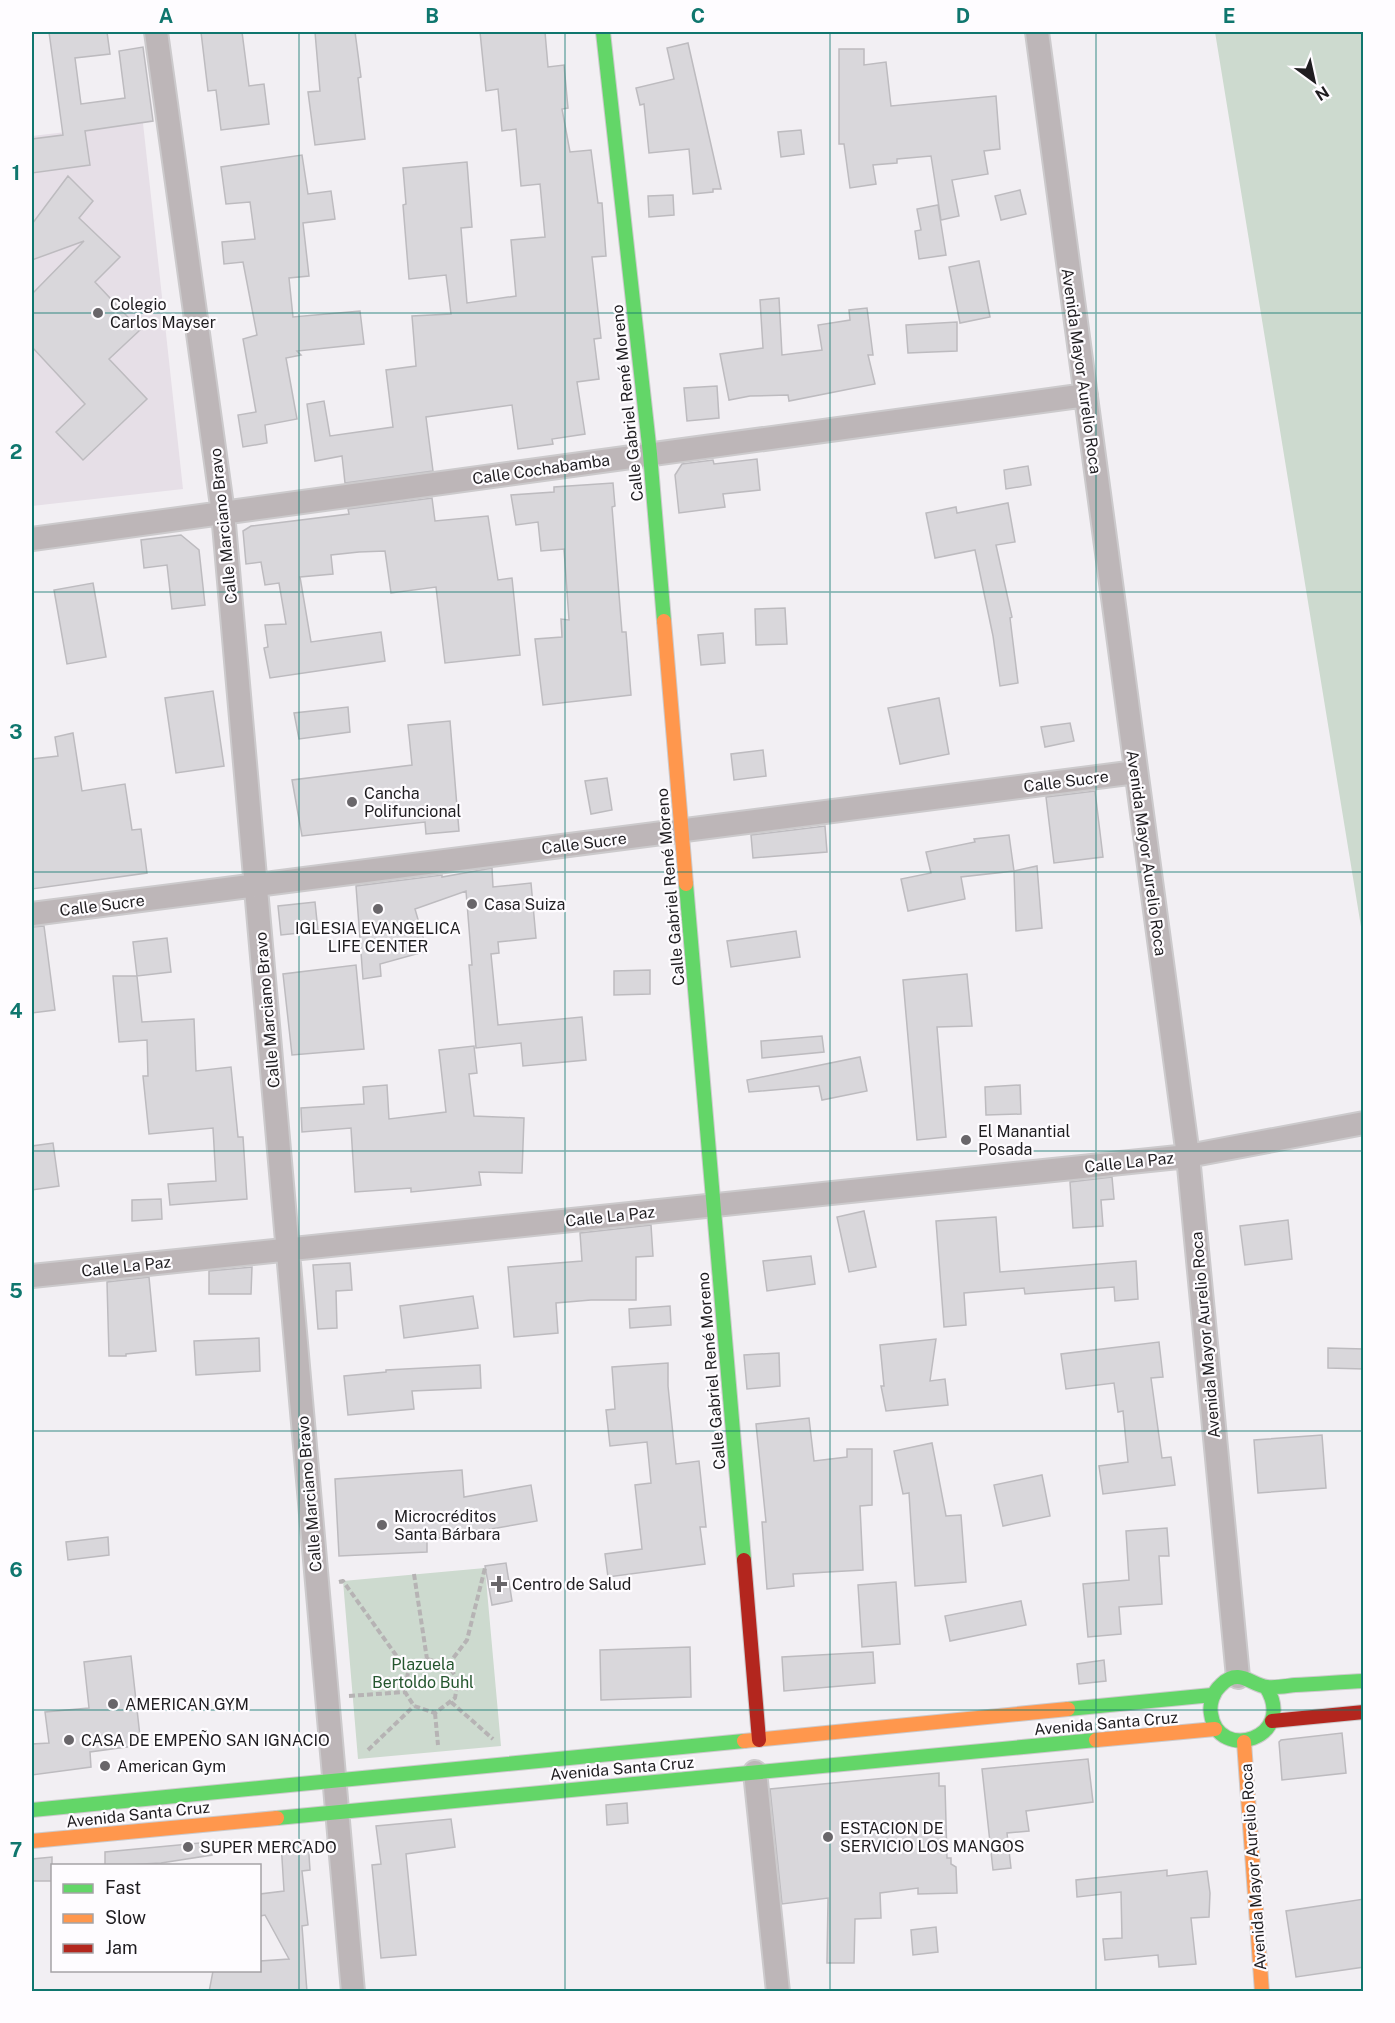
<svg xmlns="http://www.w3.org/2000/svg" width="1395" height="2023" viewBox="0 0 1395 2023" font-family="'Public Sans',sans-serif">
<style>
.built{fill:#e6dfe7}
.green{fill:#cddacf}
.building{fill:#d9d7db;stroke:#bdbbbf;stroke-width:1.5}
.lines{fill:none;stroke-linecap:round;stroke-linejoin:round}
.street-casing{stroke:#cccacc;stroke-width:26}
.fast-casing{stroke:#cccacc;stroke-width:16}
.slow-casing{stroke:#cccacc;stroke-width:16}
.jam-casing{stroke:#cccacc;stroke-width:16}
.path{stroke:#b6b3b4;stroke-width:4;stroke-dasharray:6 3;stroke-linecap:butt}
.street{stroke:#bdb6b8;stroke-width:22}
.fast{stroke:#63d668;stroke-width:14}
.slow{stroke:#ff974d;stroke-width:14}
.jam{stroke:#b3261e;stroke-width:14}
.grid{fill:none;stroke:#0f766e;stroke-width:1.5;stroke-opacity:0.55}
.poi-dot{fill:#69666a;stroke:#fefcff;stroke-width:2}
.labels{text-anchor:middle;stroke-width:4.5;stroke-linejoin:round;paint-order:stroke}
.poi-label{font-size:16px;fill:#1f1d20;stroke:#fefcff;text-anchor:start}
.street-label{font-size:16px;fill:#1f1d20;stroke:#fefcff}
.park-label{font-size:16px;fill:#25562f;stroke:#fefcff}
.neatline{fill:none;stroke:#0f766e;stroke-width:2}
.grid-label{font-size:20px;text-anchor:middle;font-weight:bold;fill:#0f766e}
</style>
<rect width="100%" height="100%" fill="#f2eff3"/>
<path class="built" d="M 143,123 L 183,489 L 32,506 L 32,136 Z"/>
<path class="green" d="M 1215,32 L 1363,32 L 1363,939 Z
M 485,1568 L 501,1746 L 358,1759 L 343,1581 Z"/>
<path class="building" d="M 49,32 L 107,32 L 110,54 L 75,58 L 81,104 L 125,98 L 119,51 L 143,47 L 153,121 L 85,131 L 90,165 L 32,173 L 32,139 L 63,135 Z
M 201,32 L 242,32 L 249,86 L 264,84 L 269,124 L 221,130 L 216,90 L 208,91 Z
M 315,32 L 355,32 L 361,77 L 358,78 L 365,139 L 315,145 L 308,92 L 320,91 Z
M 480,32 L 545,32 L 548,67 L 564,65 L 568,108 L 562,109 L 570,152 L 591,150 L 598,203 L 602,203 L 606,256 L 592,257 L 601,338 L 594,339 L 599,379 L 577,382 L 585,434 L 552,439 L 553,444 L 518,449 L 512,405 L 426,417 L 433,471 L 345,483 L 342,456 L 315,461 L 307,404 L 324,401 L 330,436 L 393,427 L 386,370 L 416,366 L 412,316 L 451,314 L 446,275 L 409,279 L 403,205 L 406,204 L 403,168 L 467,162 L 472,227 L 461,228 L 467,303 L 516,296 L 511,240 L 545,237 L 540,184 L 521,186 L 516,129 L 502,131 L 498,89 L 486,91 Z
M 688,43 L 721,189 L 713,189 L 713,192 L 693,194 L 689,149 L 649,153 L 644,104 L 640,105 L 636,88 L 674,79 L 667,48 Z
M 839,49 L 864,49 L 864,65 L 886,62 L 891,106 L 996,96 L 1000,149 L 984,151 L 988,174 L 952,180 L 959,216 L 941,220 L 931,156 L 897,159 L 897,163 L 873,165 L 876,184 L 850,188 L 844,144 L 839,144 Z
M 801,130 L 804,154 L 781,157 L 778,132 Z
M 302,155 L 308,194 L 331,191 L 335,219 L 303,223 L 309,276 L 289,278 L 293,317 L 360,311 L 364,344 L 297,351 L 301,355 L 286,358 L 297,419 L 265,425 L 267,443 L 243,447 L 238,415 L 256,412 L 243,339 L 257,335 L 243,262 L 224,264 L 222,242 L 255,239 L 250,202 L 226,204 L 221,167 Z
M 68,176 L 93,201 L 79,218 L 120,257 L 95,282 L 140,330 L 109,359 L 147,399 L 83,460 L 56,432 L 85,404 L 32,347 L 32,294 L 84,241 L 32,260 L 32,224 Z
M 1020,190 L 1026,214 L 1001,220 L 995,196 Z
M 673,195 L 674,215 L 649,217 L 648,196 Z
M 938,205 L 946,255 L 919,259 L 915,231 L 921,230 L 917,209 Z
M 979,261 L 990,317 L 960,323 L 949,267 Z
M 779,298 L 782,355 L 822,350 L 818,325 L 850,320 L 849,310 L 867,308 L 873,355 L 868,355 L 875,384 L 789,401 L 788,395 L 750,396 L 729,400 L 720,354 L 763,348 L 760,300 Z
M 957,322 L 957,351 L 908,353 L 906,325 Z
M 717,386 L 719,418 L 687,421 L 684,388 Z
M 757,459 L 760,490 L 723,494 L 725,507 L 679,513 L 675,475 L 682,464 L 713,460 L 714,464 Z
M 1028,466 L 1031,485 L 1006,489 L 1004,470 Z
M 613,483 L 615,506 L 612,507 L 622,632 L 626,632 L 631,695 L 543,705 L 535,639 L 562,637 L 561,619 L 569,620 L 564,549 L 541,551 L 538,522 L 516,525 L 511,495 L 554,492 L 554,487 Z
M 432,498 L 435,521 L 488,516 L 498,580 L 512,578 L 520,655 L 445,663 L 436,587 L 391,593 L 385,551 L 359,552 L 331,555 L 333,574 L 300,577 L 311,642 L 381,632 L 385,661 L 270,678 L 264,648 L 268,647 L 265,625 L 286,624 L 279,583 L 265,585 L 261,562 L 246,564 L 243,531 L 251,526 L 349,514 L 348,509 Z
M 1008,503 L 1015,542 L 996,545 L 1012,617 L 1010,618 L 1018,683 L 1000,686 L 993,636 L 975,550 L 935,558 L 926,513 L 956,507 L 957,513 Z
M 181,535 L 199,550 L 205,605 L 172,609 L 167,565 L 144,568 L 141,540 Z
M 93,583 L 106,657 L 67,664 L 54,590 Z
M 785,608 L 787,644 L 756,645 L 755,609 Z
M 723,633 L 725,663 L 701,665 L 698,635 Z
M 213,691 L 224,766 L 176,773 L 165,698 Z
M 939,698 L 949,754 L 900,764 L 888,708 Z
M 348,707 L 350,732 L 299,739 L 294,713 Z
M 450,721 L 459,831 L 426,834 L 425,822 L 302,836 L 292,780 L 412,765 L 408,725 Z
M 1070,723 L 1074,741 L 1045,747 L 1041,727 Z
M 73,733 L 82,791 L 125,784 L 132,830 L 141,829 L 147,873 L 32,889 L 32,759 L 58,756 L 55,737 Z
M 763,750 L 766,776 L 734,780 L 731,754 Z
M 607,778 L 612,810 L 591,814 L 585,781 Z
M 1095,791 L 1103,857 L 1054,863 L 1046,797 Z
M 825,826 L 827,852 L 753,858 L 751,835 Z
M 1009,835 L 1014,871 L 961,877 L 965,899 L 908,911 L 901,879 L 931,873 L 926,852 L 975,842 L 974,839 Z
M 1037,866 L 1042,928 L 1016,931 L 1014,871 Z
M 492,868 L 493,887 L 531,883 L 536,938 L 498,942 L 499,953 L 491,954 L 498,1025 L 582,1017 L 586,1060 L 523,1066 L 521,1043 L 476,1048 L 469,965 L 472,965 L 466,891 L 415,909 L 427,951 L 380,964 L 381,976 L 363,979 L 356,886 L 442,875 L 442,877 Z
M 315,902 L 318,931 L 281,935 L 278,906 Z
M 44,926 L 55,1010 L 32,1013 L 32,927 Z
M 796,931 L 800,957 L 731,967 L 727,941 Z
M 167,938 L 171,972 L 137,976 L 133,942 Z
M 356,965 L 364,1049 L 292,1055 L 283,974 Z
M 650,970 L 650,994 L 614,995 L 614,971 Z
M 967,974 L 972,1026 L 937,1027 L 946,1137 L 917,1140 L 903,980 Z
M 113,976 L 137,976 L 142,1022 L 194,1019 L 196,1071 L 231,1067 L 238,1137 L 243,1137 L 247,1199 L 170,1205 L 168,1184 L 216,1181 L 213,1128 L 149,1134 L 143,1076 L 148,1076 L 147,1040 L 119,1042 Z
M 822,1036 L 824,1052 L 762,1058 L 761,1041 Z
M 474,1046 L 477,1073 L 469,1074 L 474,1116 L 524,1118 L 522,1173 L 479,1172 L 481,1185 L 411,1192 L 411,1188 L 355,1192 L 351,1128 L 302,1132 L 301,1108 L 364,1104 L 363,1087 L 387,1085 L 389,1119 L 446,1112 L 439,1050 Z
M 860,1057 L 867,1091 L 822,1100 L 819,1086 L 749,1092 L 747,1080 Z
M 1020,1085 L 1021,1114 L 986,1115 L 985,1087 Z
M 53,1143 L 59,1186 L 32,1190 L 32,1146 Z
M 1112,1177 L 1114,1199 L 1101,1200 L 1103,1226 L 1073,1228 L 1070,1182 Z
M 161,1199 L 162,1219 L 132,1221 L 132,1200 Z
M 864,1211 L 876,1267 L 849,1272 L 837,1217 Z
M 996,1217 L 1000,1272 L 1136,1261 L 1138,1299 L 1115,1301 L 1114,1287 L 1025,1294 L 1024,1288 L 964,1293 L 966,1325 L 944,1327 L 936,1221 Z
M 1288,1220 L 1292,1259 L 1245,1265 L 1240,1226 Z
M 651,1225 L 653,1256 L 636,1257 L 636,1300 L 591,1300 L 556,1303 L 558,1333 L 514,1337 L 508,1267 L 582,1261 L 580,1233 Z
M 811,1256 L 815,1284 L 767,1291 L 763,1261 Z
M 350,1263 L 352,1290 L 336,1291 L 337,1328 L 318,1329 L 313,1265 Z
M 252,1267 L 251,1294 L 209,1294 L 209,1271 Z
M 149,1277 L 156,1351 L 126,1354 L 126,1356 L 109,1356 L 107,1282 Z
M 473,1296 L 478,1328 L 404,1338 L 400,1306 Z
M 670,1306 L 671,1325 L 630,1328 L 629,1309 Z
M 259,1338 L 260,1371 L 196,1375 L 194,1341 Z
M 936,1339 L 930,1381 L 945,1379 L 948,1405 L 886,1411 L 881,1386 L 884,1386 L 880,1345 Z
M 1159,1342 L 1163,1377 L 1151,1378 L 1162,1458 L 1171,1457 L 1175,1485 L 1103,1494 L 1099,1466 L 1128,1462 L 1123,1411 L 1118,1412 L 1114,1383 L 1066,1389 L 1061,1354 Z
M 1328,1348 L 1364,1349 L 1364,1369 L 1328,1368 Z
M 779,1353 L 780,1386 L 747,1389 L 744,1355 Z
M 668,1363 L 668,1386 L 676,1464 L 699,1461 L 706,1527 L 700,1527 L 705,1564 L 608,1577 L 605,1554 L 642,1549 L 635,1485 L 651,1483 L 647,1442 L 610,1446 L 606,1410 L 615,1409 L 612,1367 Z
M 480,1365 L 481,1388 L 412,1391 L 414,1409 L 348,1415 L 344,1376 L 386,1372 L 386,1370 Z
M 809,1418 L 814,1461 L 847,1457 L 847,1449 L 872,1449 L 872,1505 L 860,1506 L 863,1570 L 793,1574 L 794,1586 L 767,1589 L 762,1522 L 766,1522 L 756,1424 Z
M 1322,1435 L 1326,1488 L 1258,1493 L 1254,1440 Z
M 932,1443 L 946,1516 L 961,1515 L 966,1582 L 915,1586 L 909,1493 L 903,1494 L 894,1451 Z
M 462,1470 L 464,1497 L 531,1485 L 537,1521 L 427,1540 L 427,1552 L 339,1556 L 335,1479 Z
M 1042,1475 L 1050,1516 L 1003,1526 L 994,1485 Z
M 1167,1528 L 1169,1556 L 1159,1556 L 1162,1604 L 1119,1607 L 1121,1634 L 1088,1637 L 1083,1584 L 1129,1580 L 1126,1531 Z
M 108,1537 L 109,1555 L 68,1560 L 66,1542 Z
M 506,1563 L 512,1601 L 492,1605 L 485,1566 Z
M 896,1582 L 900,1644 L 862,1647 L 858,1585 Z
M 1021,1601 L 1026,1625 L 950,1641 L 945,1616 Z
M 690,1647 L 691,1697 L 601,1700 L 600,1650 Z
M 873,1652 L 875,1683 L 784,1691 L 782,1657 Z
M 131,1656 L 141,1745 L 90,1752 L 91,1767 L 32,1775 L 32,1744 L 49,1743 L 45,1712 L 89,1708 L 84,1662 Z
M 1104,1660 L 1106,1681 L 1079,1684 L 1077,1664 Z
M 1342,1733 L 1346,1773 L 1282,1780 L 1279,1742 L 1281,1740 Z
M 1088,1759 L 1093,1802 L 1026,1811 L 1029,1831 L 1007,1833 L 1011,1868 L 993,1870 L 982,1769 Z
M 939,1773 L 939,1786 L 945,1786 L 947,1858 L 951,1858 L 951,1864 L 956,1867 L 957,1893 L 918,1894 L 918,1888 L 880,1893 L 881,1918 L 855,1919 L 854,1963 L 827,1963 L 828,1898 L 782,1904 L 770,1789 Z
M 627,1803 L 628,1823 L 607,1825 L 606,1805 Z
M 451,1819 L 455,1847 L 406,1854 L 416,1955 L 381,1958 L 372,1865 L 381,1864 L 376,1826 Z
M 308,1840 L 310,1870 L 302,1871 L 308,1925 L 302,1926 L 307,1992 L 209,1992 L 213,1971 L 260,1971 L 260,1961 L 289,1959 L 265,1915 L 260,1916 L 260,1894 L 284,1891 L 281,1842 Z
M 210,1842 L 212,1855 L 161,1863 L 105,1866 L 105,1852 Z
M 52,1857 L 52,1881 L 32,1881 L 32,1859 Z
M 1167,1870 L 1167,1876 L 1207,1871 L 1210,1893 L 1209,1917 L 1191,1918 L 1196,1964 L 1159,1967 L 1158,1955 L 1105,1960 L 1103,1939 L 1122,1938 L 1121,1892 L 1077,1897 L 1076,1880 Z
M 1364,1899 L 1364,1967 L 1296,1977 L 1286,1911 Z
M 936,1927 L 938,1952 L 913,1955 L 911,1930 Z"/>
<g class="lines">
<g class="street-casing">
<path id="street" d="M 156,32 L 223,513 L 353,1992
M 1037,32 L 1188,1156 L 1238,1677
M 32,539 L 1086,395
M 32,914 L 1136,772
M 32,1276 L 1188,1156 L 1364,1123
M 755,1772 L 778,1992"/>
</g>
<g class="fast-casing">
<path id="fast" d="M 603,32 L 650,454 L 664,621
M 686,884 L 744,1560
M 1266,1687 C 1298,1738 1218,1763 1211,1714 C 1209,1704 1213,1692 1221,1685 C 1239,1667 1251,1685 1267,1687 C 1276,1688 1286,1686 1295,1685 C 1318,1684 1341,1682 1364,1681
M 1068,1709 L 1212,1695
M 32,1810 L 744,1741
M 277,1818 L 1096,1740"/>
</g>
<g class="slow-casing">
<path id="slow" d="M 664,621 L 686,884
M 1096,1740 L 1215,1729
M 744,1741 L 1068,1709
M 1244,1742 L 1262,1992
M 32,1841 L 277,1818"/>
</g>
<g class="jam-casing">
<path id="jam" d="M 744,1560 L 759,1740
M 1272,1721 L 1364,1712"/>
</g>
<path class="path" d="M 414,1574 L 427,1659
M 339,1582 L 343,1581 L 408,1672
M 427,1659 L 448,1665 L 458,1680 L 455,1698 L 435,1713 L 414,1706 L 405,1692 L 408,1672 Z
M 448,1665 L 467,1640 L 485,1568
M 349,1696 L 405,1692
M 451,1702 L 493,1739
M 435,1713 L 438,1745
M 368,1750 L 414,1706"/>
<use href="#street" class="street"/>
<use href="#fast" class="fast"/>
<use href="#slow" class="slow"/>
<use href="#jam" class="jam"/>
</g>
<path class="grid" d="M 299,32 L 299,1992M 565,32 L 565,1992M 830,32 L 830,1992M 1096,32 L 1096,1992M 32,313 L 1364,313M 32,592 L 1364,592M 32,872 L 1364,872M 32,1151 L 1364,1151M 32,1431 L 1364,1431M 32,1710 L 1364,1710"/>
<g class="poi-dot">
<circle cx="98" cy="313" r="6"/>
<circle cx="352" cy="802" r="6"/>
<circle cx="472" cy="904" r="6"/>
<circle cx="378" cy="909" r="6"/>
<circle cx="966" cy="1140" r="6"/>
<circle cx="382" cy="1525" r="6"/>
<path d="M496 1575h6v6h6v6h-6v6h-6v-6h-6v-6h6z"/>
<circle cx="113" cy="1704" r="6"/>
<circle cx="69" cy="1740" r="6"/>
<circle cx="105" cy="1766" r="6"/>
<circle cx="828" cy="1837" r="6"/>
<circle cx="188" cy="1847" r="6"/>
</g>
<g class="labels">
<g class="poi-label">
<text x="110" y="310">Colegio<tspan x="110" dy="18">Carlos Mayser</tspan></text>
<text x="364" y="799">Cancha<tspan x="364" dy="18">Polifuncional</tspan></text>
<text x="484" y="910">Casa Suiza</text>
<text x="378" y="934" text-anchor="middle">IGLESIA EVANGELICA<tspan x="378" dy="18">LIFE CENTER</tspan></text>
<text x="978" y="1137">El Manantial<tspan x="978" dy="18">Posada</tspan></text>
<text x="394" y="1522">Microcréditos<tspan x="394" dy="18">Santa Bárbara</tspan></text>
<text x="512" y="1590">Centro de Salud</text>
<text x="125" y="1710">AMERICAN GYM</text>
<text x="81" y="1746">CASA DE EMPEÑO SAN IGNACIO</text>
<text x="117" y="1772">American Gym</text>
<text x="840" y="1834">ESTACION DE<tspan x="840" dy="18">SERVICIO LOS MANGOS</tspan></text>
<text x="200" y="1853">SUPER MERCADO</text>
</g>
<g class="street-label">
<text transform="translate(1082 371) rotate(82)" y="6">Avenida Mayor Aurelio Roca</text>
<text transform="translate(627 403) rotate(-96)" y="6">Calle Gabriel René Moreno</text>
<text transform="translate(541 469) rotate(-8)" y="6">Calle Cochabamba</text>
<text transform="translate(223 526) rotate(-96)" y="6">Calle Marciano Bravo</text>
<text transform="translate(1066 781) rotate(-7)" y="6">Calle Sucre</text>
<text transform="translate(584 843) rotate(-7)" y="6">Calle Sucre</text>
<text transform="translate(1147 853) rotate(82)" y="6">Avenida Mayor Aurelio Roca</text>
<text transform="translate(670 887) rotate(-95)" y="6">Calle Gabriel René Moreno</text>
<text transform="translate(102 905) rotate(-7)" y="6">Calle Sucre</text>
<text transform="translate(267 1010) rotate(-95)" y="6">Calle Marciano Bravo</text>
<text transform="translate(1129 1162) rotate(-6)" y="6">Calle La Paz</text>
<text transform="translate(610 1216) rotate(-6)" y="6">Calle La Paz</text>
<text transform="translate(126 1266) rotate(-6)" y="6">Calle La Paz</text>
<text transform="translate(1205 1335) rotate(-95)" y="6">Avenida Mayor Aurelio Roca</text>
<text transform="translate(711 1371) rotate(-95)" y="6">Calle Gabriel René Moreno</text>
<text transform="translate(309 1494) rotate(-95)" y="6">Calle Marciano Bravo</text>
<text transform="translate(1106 1723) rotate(-5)" y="6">Avenida Santa Cruz</text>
<text transform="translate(622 1768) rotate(-5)" y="6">Avenida Santa Cruz</text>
<text transform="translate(138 1814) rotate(-6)" y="6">Avenida Santa Cruz</text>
<text transform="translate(1253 1867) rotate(-94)" y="6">Avenida Mayor Aurelio Roca</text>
</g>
<g class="park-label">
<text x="423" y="1670">Plazuela<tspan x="423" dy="18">Bertoldo Buhl</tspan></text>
</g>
</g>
<rect width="1395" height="2023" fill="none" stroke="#fefcff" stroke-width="66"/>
<rect x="51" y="1864" width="210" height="108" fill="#fefcff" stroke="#a5a3a6" stroke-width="1.5"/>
<rect x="63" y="1884" width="30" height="9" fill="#63d668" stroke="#a5a3a6" stroke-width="1.5"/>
<text x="105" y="1894" font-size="18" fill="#1f1d20">Fast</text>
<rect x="63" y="1914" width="30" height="9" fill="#ff974d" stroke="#a5a3a6" stroke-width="1.5"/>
<text x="105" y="1924" font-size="18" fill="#1f1d20">Slow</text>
<rect x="63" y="1944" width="30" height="9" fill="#b3261e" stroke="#a5a3a6" stroke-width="1.5"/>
<text x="105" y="1954" font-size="18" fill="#1f1d20">Jam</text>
<g transform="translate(1314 81) rotate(147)" stroke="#fefcff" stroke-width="4.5" paint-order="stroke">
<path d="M0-4.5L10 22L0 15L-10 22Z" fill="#1f1d20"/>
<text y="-9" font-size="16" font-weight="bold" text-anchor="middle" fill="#1f1d20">N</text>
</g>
<rect x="33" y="33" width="1329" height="1957" class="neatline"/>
<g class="grid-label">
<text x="166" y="23">A</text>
<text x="432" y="23">B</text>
<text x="698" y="23">C</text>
<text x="963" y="23">D</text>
<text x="1229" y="23">E</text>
<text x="16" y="180">1</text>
<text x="16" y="459">2</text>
<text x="16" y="739">3</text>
<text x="16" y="1018">4</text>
<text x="16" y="1298">5</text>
<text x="16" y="1577">6</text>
<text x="16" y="1857">7</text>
</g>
</svg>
